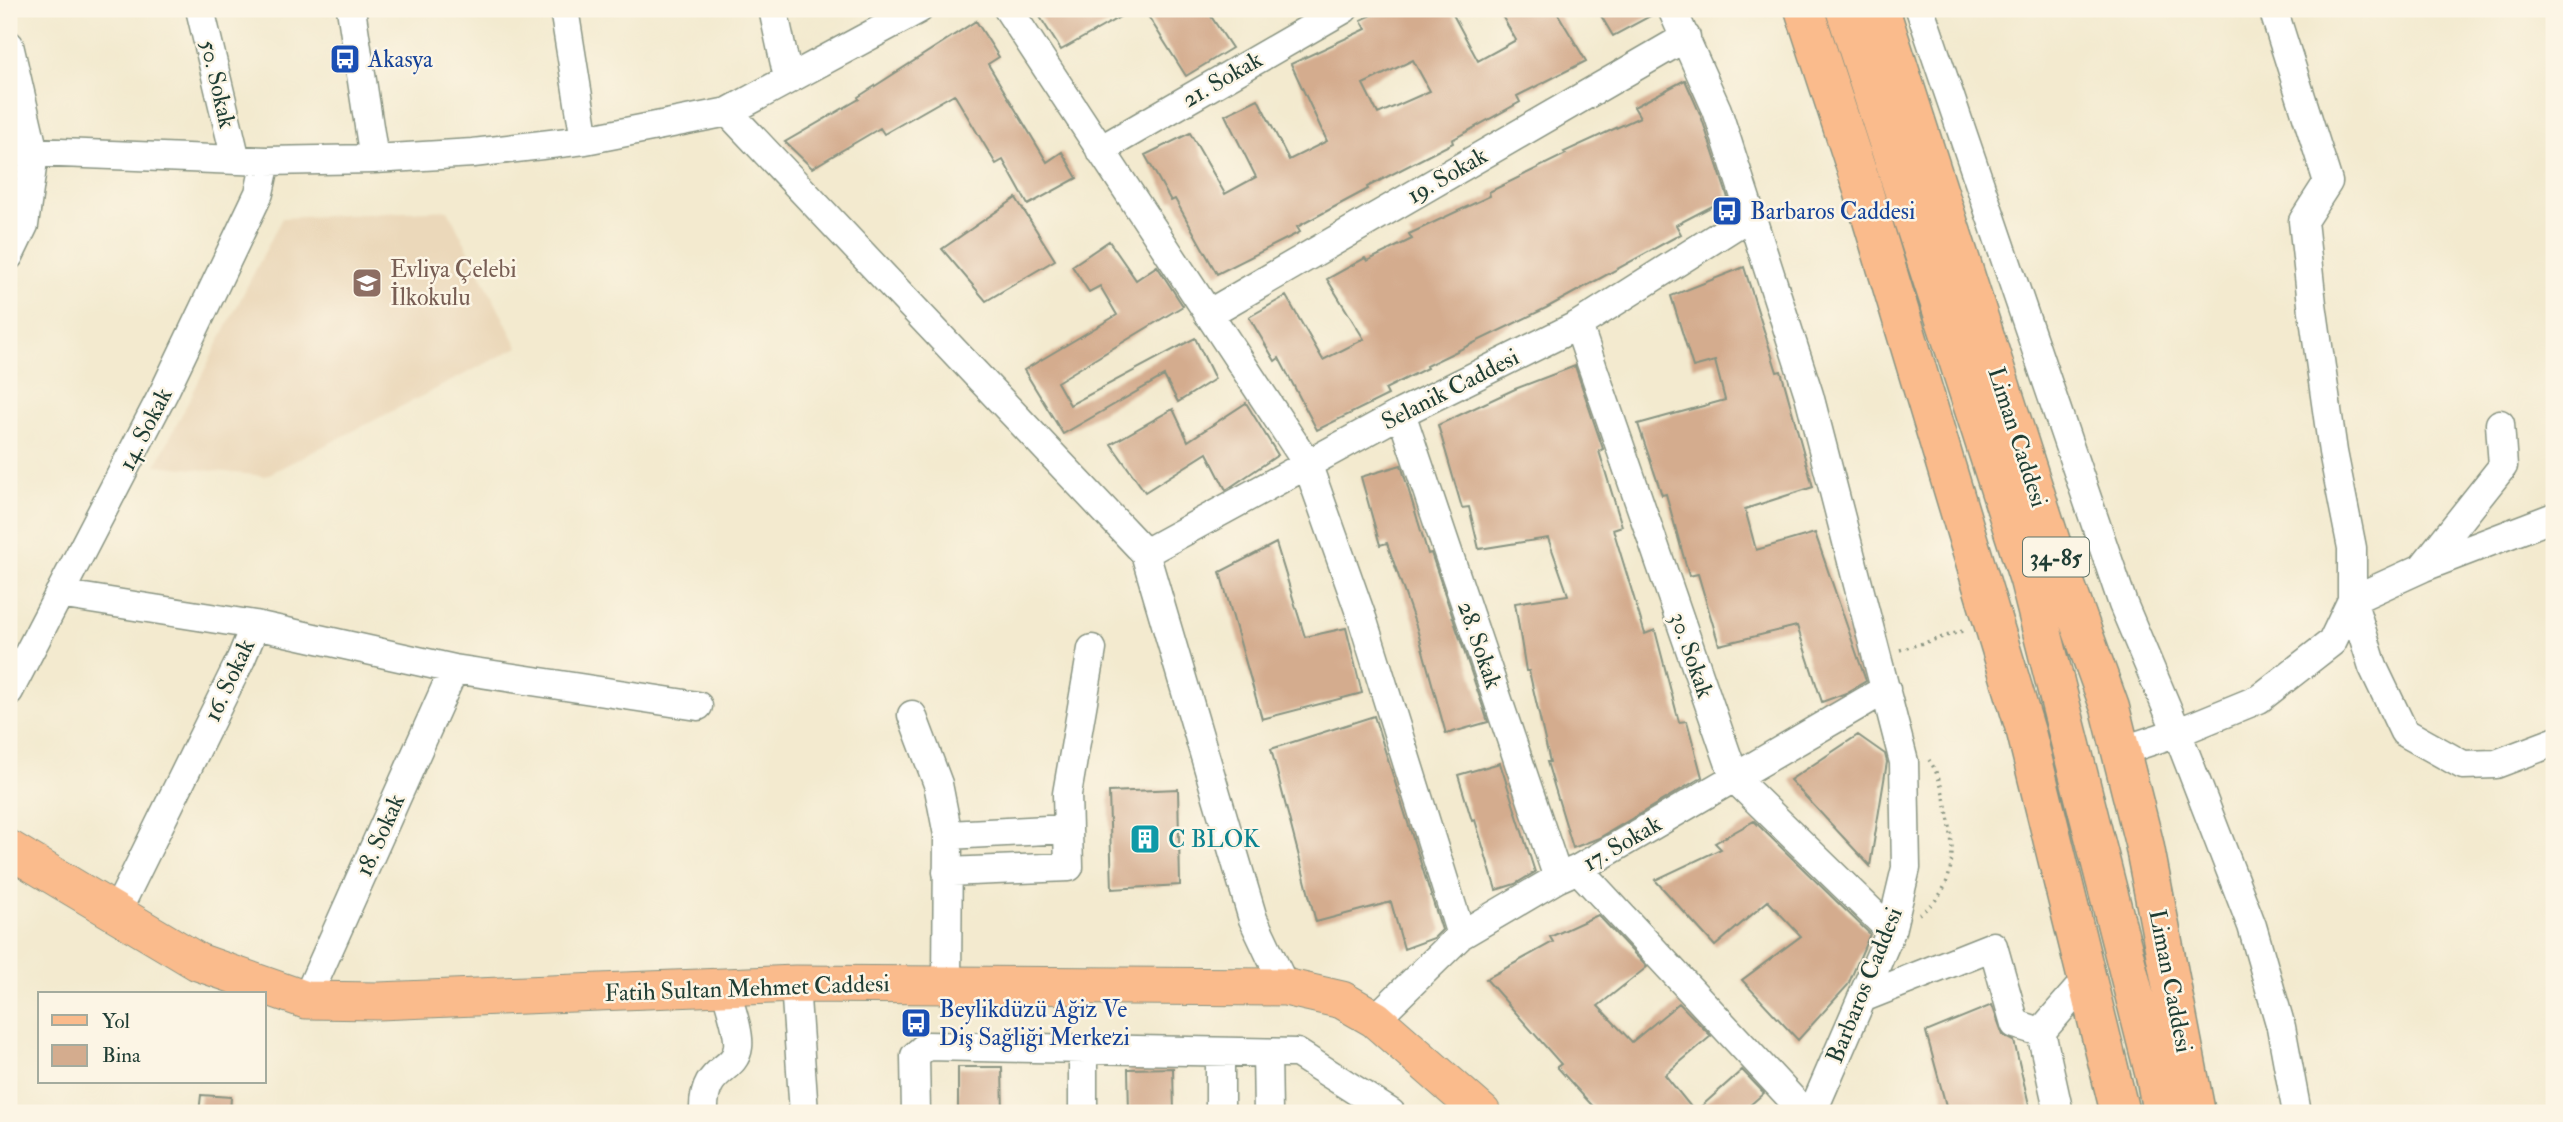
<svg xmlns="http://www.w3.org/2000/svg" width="2563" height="1122" viewBox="0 0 2563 1122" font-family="'IM FELL Double Pica',serif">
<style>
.built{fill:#ebd8ba}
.building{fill:#d4ac8e;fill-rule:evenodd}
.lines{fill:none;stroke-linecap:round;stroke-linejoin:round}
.minor-casing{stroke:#899482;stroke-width:31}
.major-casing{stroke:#899482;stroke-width:39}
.highway-casing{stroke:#899482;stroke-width:41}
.path{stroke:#899482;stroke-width:3.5;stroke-dasharray:2 5;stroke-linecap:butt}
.minor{stroke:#fff;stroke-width:28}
.major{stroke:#fabb8c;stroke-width:37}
.highway{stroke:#fabb8c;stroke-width:38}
.labels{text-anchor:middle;stroke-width:5;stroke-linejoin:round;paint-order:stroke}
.shield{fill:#fcf5e5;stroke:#617469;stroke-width:2}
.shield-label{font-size:23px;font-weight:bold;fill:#1f3d34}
.transit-label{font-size:24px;fill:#164399;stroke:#fcf5e5;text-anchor:start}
.street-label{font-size:24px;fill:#1f3d34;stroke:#fcf5e5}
.education-label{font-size:24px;fill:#785e54;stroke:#fcf5e5;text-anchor:start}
.culture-label{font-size:24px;fill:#0d838f;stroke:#fcf5e5;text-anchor:start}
</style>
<rect width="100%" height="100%" fill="#fcf5e5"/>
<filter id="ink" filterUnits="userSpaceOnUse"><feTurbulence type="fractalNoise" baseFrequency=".0143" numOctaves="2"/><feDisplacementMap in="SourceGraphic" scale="14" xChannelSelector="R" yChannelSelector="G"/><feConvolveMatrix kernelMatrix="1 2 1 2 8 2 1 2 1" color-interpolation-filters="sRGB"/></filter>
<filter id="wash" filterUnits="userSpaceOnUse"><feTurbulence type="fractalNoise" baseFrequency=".00686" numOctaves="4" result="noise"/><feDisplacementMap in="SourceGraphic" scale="28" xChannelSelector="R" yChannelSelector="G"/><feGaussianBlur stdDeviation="1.57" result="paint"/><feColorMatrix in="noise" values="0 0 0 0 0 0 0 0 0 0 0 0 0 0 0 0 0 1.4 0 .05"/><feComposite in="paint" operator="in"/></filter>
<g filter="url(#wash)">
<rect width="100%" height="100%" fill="#f3eacf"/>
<path class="built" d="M 448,210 L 518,347 L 265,476 L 156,465 L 282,218 Z"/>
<g id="blocks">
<path class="building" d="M 1035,9 L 1134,9 L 1061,50 Z
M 1160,9 L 1206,9 L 1232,48 L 1186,76 L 1148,16 Z
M 1385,9 L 1450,9 L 1478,61 L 1516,40 L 1498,9 L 1555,9 L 1586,61 L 1517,96 L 1520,102 L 1452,140 L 1453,143 L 1367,187 L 1368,189 L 1297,227 L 1300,232 L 1217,274 L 1175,199 L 1171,201 L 1145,155 L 1190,133 L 1225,194 L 1256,177 L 1225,115 L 1258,99 L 1289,160 L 1327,141 L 1291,64 L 1366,29 L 1361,20 ZM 1413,60 L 1430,91 L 1378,114 L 1363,84 Z
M 1597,9 L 1656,9 L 1656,13 L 1613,36 Z
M 976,21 L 999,57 L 988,64 L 1047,162 L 1062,152 L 1077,178 L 1028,205 L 1003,160 L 996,164 L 954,94 L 884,134 L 880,128 L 812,168 L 785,142 L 859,99 L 858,97 Z
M 1685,80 L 1701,116 L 1728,198 L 1676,225 L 1681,234 L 1546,308 L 1426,366 L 1427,368 L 1385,389 L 1388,395 L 1317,430 L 1279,358 L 1275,361 L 1249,317 L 1286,296 L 1323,360 L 1364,339 L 1327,279 L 1365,258 L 1367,261 L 1412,239 L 1409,234 L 1490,196 L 1489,192 L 1566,154 L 1564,152 L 1640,117 L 1634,107 Z
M 1016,198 L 1055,260 L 986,301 L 942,249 Z
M 1109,241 L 1136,280 L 1157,266 L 1183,306 L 1057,382 L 1070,405 L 1195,338 L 1215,379 L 1178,402 L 1164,376 L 1063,434 L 1024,370 L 1117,315 L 1100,286 L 1089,292 L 1072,266 Z
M 1744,267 L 1777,372 L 1781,371 L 1813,487 L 1745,509 L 1756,550 L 1815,533 L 1866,681 L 1846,693 L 1822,702 L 1797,626 L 1719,645 L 1698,574 L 1689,576 L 1666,494 L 1662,495 L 1638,424 L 1725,400 L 1715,361 L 1693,367 L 1671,296 Z
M 1575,366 L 1603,449 L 1599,451 L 1622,526 L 1613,529 L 1645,634 L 1655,630 L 1679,722 L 1687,721 L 1702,777 L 1599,838 L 1573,848 L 1547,762 L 1550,762 L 1529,671 L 1526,671 L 1515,603 L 1568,595 L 1548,538 L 1479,549 L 1469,507 L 1462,508 L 1438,425 L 1515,389 Z
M 1246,403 L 1278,455 L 1226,490 L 1207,453 L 1145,492 L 1111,444 L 1173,409 L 1188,441 Z
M 1401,465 L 1428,554 L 1431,553 L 1488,722 L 1446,734 L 1417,629 L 1387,543 L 1380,545 L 1361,477 Z
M 1276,543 L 1305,637 L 1346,628 L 1362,693 L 1262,719 L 1220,572 Z
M 1374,716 L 1442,930 L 1434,938 L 1404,949 L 1391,902 L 1316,922 L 1271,749 Z
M 1858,735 L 1885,754 L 1887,762 L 1870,866 L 1790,780 Z
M 1500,763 L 1535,872 L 1515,884 L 1496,890 L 1475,820 L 1472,821 L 1458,775 Z
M 1178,789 L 1180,885 L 1112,889 L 1109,792 Z
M 1754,821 L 1870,934 L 1848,985 L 1798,1040 L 1742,980 L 1801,936 L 1768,901 L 1715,946 L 1655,880 L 1721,849 L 1715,843 Z
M 1598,915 L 1647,967 L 1598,1006 L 1632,1042 L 1679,1003 L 1711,1036 L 1665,1075 L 1695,1112 L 1742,1070 L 1764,1093 L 1741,1113 L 1599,1113 L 1557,1067 L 1561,1064 L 1486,979 L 1553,942 L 1550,937 Z
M 1992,1005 L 2003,1035 L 2014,1041 L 2031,1113 L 1948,1113 L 1926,1032 Z
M 958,1067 L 1002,1067 L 1003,1113 L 958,1113 Z
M 1173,1068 L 1174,1113 L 1129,1113 L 1128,1069 Z
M 201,1095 L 231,1097 L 230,1113 L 199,1113 Z"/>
</g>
</g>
<g filter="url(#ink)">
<use href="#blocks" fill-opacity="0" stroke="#899482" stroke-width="2"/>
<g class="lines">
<g class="minor-casing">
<path id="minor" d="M 200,9 L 236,160
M 351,9 L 374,159
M 564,9 L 585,140
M 773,9 L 788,78
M 1008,9 L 1307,463 L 1363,621 L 1461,935
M 1672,9 L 1717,110 L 1809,395 L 1904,762 L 1906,868 L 1891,931 L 1812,1113
M 1920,9 L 2123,604 L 2177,732 L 2252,926 L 2281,1027 L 2297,1113
M 2273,9 L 2328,182 L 2303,221 L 2312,304 L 2333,452 L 2352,548 L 2352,600 L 2373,667 L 2404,732 L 2463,765 L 2496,764 L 2554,742
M 9,45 L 34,153 L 24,225 L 9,256
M 728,112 L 1145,553 L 1253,919 L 1285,987
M 1100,150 L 1344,9
M 9,151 L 266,161 L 374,159 L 473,153 L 585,140 L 728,112 L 919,9
M 1208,314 L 1686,37
M 1578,325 L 1735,779 L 1891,931
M 1401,413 L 1558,878
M 1145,553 L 1401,413 L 1578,325 L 1750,216
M 2424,567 L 2554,517
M 59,594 L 255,625 L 241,659 L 116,913
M 255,625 L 454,669 L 698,706
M 9,691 L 164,392 L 259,193 L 266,161
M 912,715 L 938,784 L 948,835 L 947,984
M 2121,751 L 2181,731 L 2259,699 L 2332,642 L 2352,600 L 2422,568 L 2503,466 L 2500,424
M 948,835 L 1067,829
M 1578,869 L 1805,1113
M 947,872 L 1069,867 L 1067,794 L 1092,649
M 795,984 L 804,1113
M 1862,998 L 1993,946 L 2015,1024 L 2041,1032
M 306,1000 L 454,669
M 1375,1019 L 1461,935 L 1558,878 L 1578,869 L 1886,689
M 1267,1053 L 1268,1113
M 704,1113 C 702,1066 735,1073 738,1047 C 740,1032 729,1003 725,987
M 916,1113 L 915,1056 L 926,1046 L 1297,1053 L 1391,1113
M 1083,1113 L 1083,1049
M 1220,1113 L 1220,1053
M 2059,1113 L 2041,1032 L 2087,979"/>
</g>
<g class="major-casing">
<path id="major" d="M 9,849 L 198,962 L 306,1000 L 379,1001 L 795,984 L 1285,987 L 1342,1000 L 1375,1019 L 1482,1113"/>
</g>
<g class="highway-casing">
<path id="highway" d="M 1804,9 L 1863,190 L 2026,732 L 2120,1113
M 1845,9 L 2029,580 L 2156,1080 L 2162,1113
M 1880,9 L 2056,558 L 2110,708 L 2144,843 L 2196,1113"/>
</g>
<path class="path" d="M 1900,650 L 1966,630
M 1919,914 C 1959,889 1955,846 1946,806 C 1942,789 1939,774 1929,760"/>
<use href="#minor" class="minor"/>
<use href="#major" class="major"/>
<use href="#highway" class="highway"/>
</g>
</g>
<defs>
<g id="bus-square" transform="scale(1.575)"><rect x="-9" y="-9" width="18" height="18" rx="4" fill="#1a4fb4" stroke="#fcf5e5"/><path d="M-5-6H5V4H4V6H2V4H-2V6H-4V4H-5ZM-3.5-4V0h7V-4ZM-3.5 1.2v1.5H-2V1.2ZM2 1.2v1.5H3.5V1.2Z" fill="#fff"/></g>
<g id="school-square" transform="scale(1.575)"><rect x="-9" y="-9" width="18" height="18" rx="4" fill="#8d6e63" stroke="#fcf5e5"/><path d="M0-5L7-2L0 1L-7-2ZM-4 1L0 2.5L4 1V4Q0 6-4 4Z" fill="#fff"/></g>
<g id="building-square" transform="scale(1.575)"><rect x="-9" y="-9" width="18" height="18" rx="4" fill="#0f9aa8" stroke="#fcf5e5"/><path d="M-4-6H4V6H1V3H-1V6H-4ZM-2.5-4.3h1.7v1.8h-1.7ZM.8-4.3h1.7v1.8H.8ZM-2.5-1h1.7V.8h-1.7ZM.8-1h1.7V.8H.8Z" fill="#fff"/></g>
</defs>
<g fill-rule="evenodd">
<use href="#bus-square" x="345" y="59"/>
<use href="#bus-square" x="1727" y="211"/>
<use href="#school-square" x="367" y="283"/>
<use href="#building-square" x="1145" y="839"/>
<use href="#bus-square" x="916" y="1023"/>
</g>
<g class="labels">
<rect class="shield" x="2023" y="537.5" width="66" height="39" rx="5"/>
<g class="shield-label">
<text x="2056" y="565">34-85</text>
</g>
<g class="transit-label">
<text x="368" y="67">Akasya</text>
<text x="1750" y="219">Barbaros Caddesi</text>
<text x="939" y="1017">Beylikdüzü Ağiz Ve<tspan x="939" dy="28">Diş Sağliği Merkezi</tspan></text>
</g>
<g class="street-label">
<text transform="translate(1222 79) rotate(-30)" y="8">21. Sokak</text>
<text transform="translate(218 84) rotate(77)" y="8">50. Sokak</text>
<text transform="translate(1447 175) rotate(-30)" y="8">19. Sokak</text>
<text transform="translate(1450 389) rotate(-27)" y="8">Selanik Caddesi</text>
<text transform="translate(145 429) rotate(-63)" y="8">14. Sokak</text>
<text transform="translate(2018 437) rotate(72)" y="8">Liman Caddesi</text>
<text transform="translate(1480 645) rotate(71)" y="8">28. Sokak</text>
<text transform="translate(1692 655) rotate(71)" y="8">30. Sokak</text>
<text transform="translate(229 680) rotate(-65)" y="8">16. Sokak</text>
<text transform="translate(380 835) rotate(-66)" y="8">18. Sokak</text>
<text transform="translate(1622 843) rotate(-30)" y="8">17. Sokak</text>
<text transform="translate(2171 981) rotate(79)" y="8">Liman Caddesi</text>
<text transform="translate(1864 985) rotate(-68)" y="8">Barbaros Caddesi</text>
<text transform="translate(747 988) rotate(-2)" y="8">Fatih Sultan Mehmet Caddesi</text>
</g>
<g class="education-label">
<text x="390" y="277">Evliya Çelebi<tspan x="390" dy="28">İlkokulu</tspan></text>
</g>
<g class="culture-label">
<text x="1168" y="847">C BLOK</text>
</g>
</g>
<rect width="2563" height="1122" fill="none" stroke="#fcf5e5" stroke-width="35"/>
<rect x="38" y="992" width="228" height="91" fill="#fcf5e5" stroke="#a4ab9e" stroke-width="2"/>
<rect x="52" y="1015" width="35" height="10" fill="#fabb8c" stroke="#a4ab9e" stroke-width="2"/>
<text x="102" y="1028" font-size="21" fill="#1f3d34">Yol</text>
<rect x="52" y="1045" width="35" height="21" fill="#d4ac8e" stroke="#a4ab9e" stroke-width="2"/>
<text x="102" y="1062" font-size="21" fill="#1f3d34">Bina</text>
</svg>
